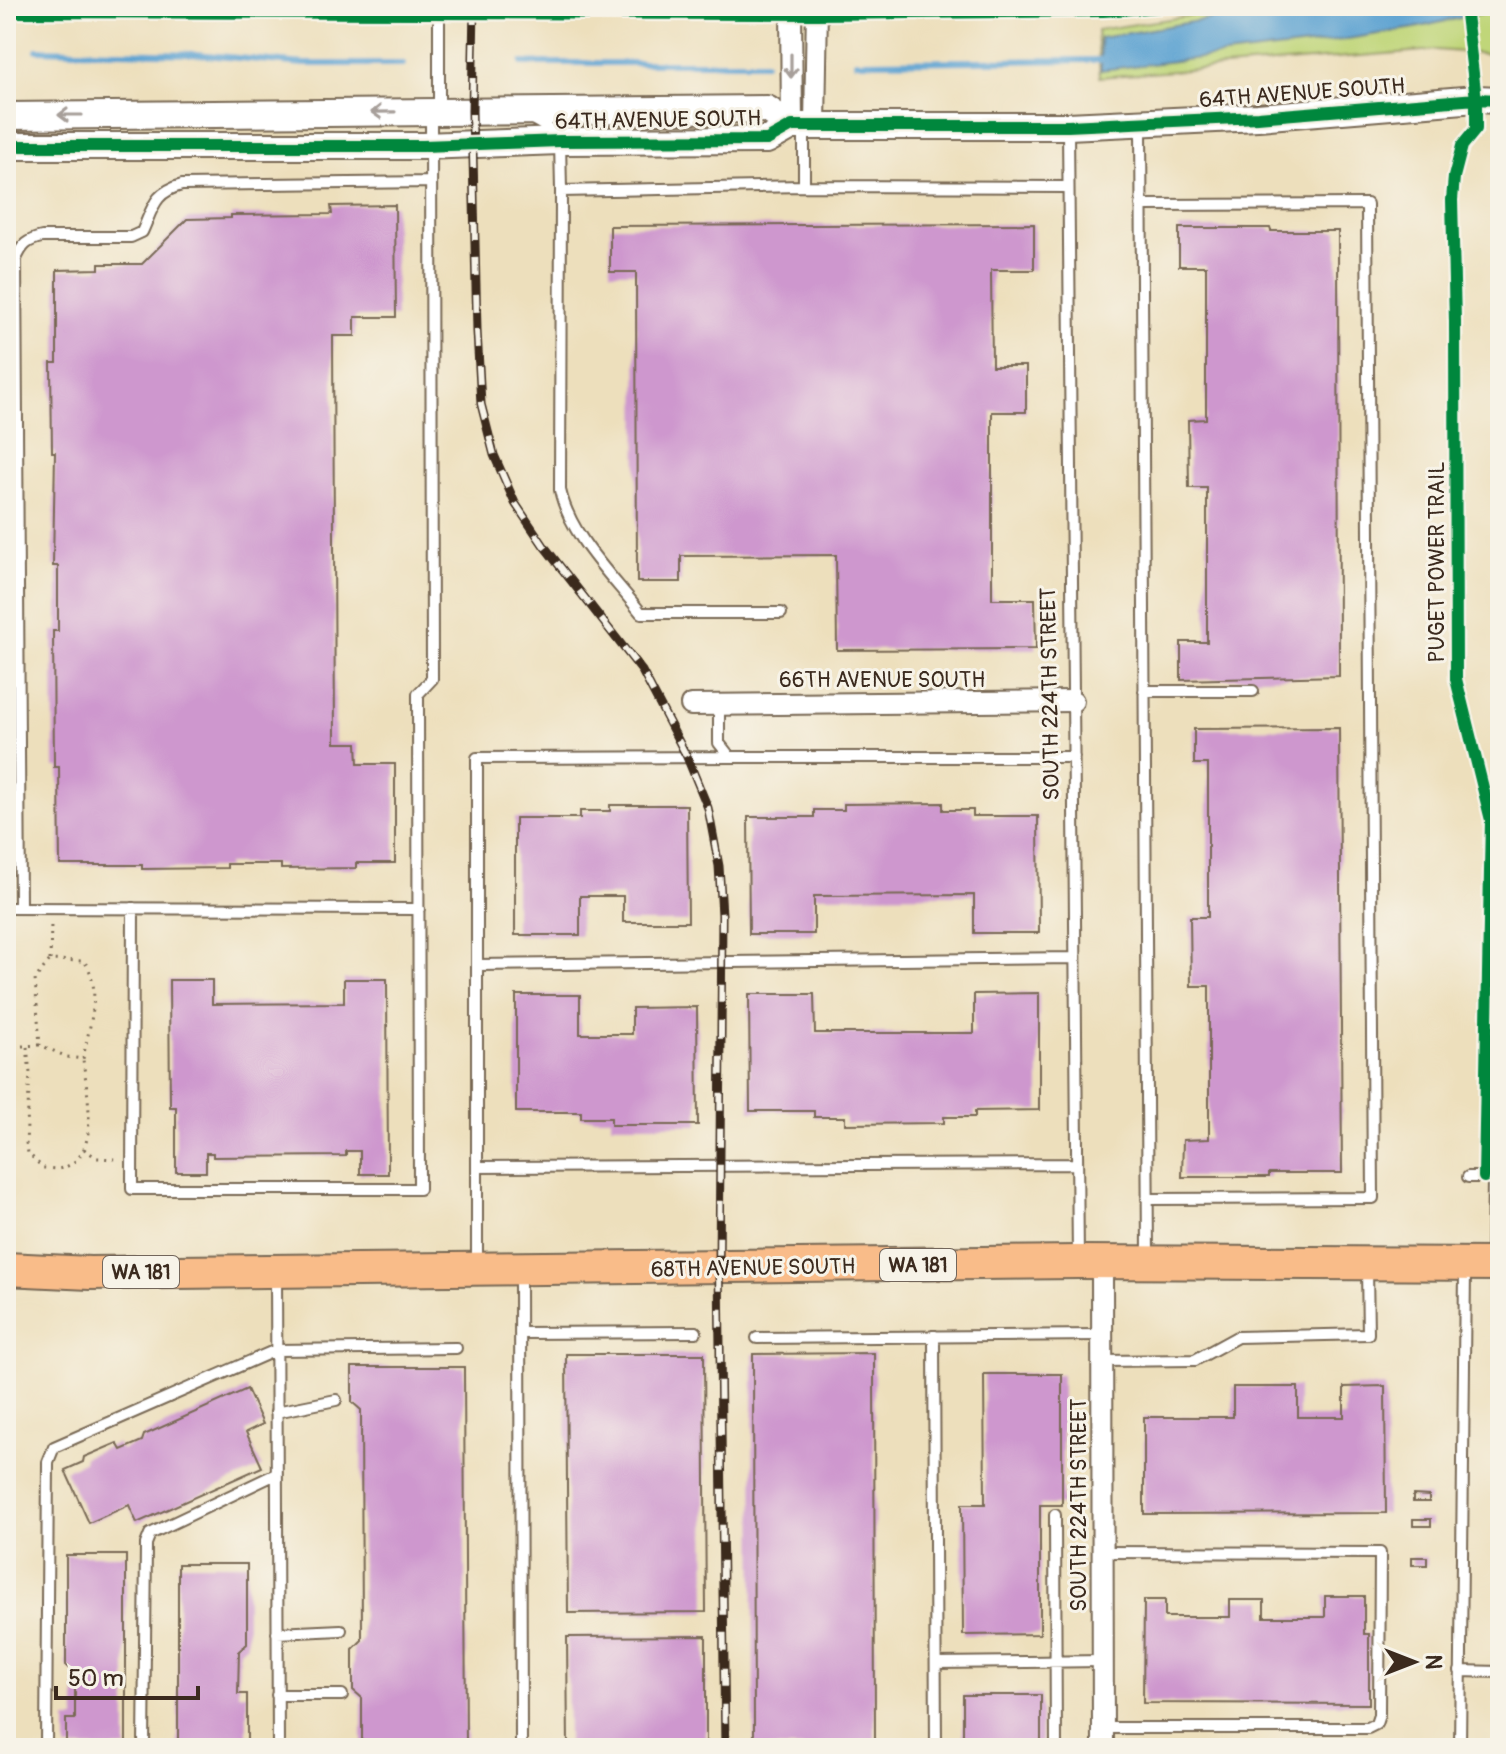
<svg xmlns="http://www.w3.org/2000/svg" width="1506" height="1754" viewBox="0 0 1506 1754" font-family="Pangolin,sans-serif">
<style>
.green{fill:#c0d679;stroke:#7e804c;stroke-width:2}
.water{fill:#5ba2d1;stroke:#4b6678;stroke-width:2}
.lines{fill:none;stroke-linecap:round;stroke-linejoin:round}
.stream{stroke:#5ba2d1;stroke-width:6}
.building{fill:#ce97ce}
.service-casing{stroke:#796955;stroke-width:14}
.minor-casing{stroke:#796955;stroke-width:24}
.tertiary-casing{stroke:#796955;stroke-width:30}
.primary-casing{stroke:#796955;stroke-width:36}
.path{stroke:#796955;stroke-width:3;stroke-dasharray:2 6;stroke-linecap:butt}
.service{stroke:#fff;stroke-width:10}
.minor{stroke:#fff;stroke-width:20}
.tertiary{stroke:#fff;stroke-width:26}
.primary{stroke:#f9bc89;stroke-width:32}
.rail-casing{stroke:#3b2a1e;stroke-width:9}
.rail{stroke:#f7f3e8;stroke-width:6;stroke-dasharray:18;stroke-linecap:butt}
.cycleway-casing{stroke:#f7f3e8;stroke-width:17}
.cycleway{stroke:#00873e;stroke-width:12}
.oneway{stroke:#a79f9a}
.labels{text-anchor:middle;stroke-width:6;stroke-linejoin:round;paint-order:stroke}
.shield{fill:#f7f3e8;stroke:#73665b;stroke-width:2}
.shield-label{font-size:20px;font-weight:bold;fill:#3b2a1e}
.street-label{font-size:22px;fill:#3b2a1e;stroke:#f7f3e8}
</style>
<rect width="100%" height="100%" fill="#f7f3e8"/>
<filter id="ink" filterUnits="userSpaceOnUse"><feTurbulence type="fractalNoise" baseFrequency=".0125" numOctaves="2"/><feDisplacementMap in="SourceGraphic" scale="16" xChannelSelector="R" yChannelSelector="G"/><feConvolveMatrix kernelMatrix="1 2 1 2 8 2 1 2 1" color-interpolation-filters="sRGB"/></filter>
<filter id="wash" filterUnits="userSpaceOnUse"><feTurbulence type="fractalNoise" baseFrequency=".006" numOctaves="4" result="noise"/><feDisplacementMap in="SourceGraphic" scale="32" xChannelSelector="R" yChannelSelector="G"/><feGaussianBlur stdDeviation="1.8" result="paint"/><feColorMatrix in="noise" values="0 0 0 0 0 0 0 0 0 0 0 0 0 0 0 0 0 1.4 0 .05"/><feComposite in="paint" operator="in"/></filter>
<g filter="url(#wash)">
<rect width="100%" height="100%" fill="#eddfbc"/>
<path class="green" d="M 1253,6 L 1500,6 L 1500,55 L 1436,50 L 1100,77 L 1097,30 Z"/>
<path class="water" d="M 1282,6 L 1500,6 L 1500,9 L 1415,28 L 1317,44 L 1101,70 L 1100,38 Z"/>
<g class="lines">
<path class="stream" d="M 37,50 L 195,54 L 304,64 L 403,64
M 856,62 L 1101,60
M 522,63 L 765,63"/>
</g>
<g id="blocks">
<path class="building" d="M 395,205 L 396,317 L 355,317 L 355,336 L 333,336 L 335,743 L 357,743 L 358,764 L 395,764 L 395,863 L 356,863 L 356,868 L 281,869 L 281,864 L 227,864 L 227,868 L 142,869 L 142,865 L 60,865 L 59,767 L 54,767 L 53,631 L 58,631 L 58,566 L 53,566 L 55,452 L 52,452 L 51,363 L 57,363 L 57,270 L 99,269 L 99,264 L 142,264 L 187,219 L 231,218 L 231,215 L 332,214 L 331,206 Z
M 1034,224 L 1034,270 L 991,270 L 992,366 L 1026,366 L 1026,412 L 992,412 L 992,599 L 1035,599 L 1036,649 L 837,650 L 836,555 L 681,556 L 681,582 L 637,582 L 636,272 L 610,272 L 610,226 Z
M 1179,228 L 1270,228 L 1271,231 L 1338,231 L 1339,676 L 1181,680 L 1181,642 L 1207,642 L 1207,488 L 1189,488 L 1188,420 L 1206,419 L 1206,266 L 1179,266 Z
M 1339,728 L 1342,1173 L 1269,1173 L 1269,1177 L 1182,1177 L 1183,1140 L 1209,1139 L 1209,986 L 1191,986 L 1190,917 L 1208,917 L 1208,764 L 1194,764 L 1194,729 Z
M 943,803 L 943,810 L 973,810 L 973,816 L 1038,816 L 1039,933 L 974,933 L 974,895 L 814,896 L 814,934 L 749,934 L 748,817 L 814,817 L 814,810 L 844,810 L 844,804 Z
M 610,805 L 687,805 L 688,922 L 623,922 L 623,896 L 580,896 L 580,935 L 515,935 L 515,818 L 580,818 L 580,811 L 610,811 Z
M 344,979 L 387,979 L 388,1174 L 360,1174 L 360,1151 L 346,1151 L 346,1156 L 213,1157 L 213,1153 L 206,1153 L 206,1172 L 176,1172 L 176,1107 L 170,1107 L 169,980 L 212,980 L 212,1004 L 344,1003 Z
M 1039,993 L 1039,1110 L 975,1111 L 975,1117 L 944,1117 L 944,1123 L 845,1124 L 845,1117 L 814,1117 L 814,1111 L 750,1111 L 749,994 L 814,994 L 815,1033 L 974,1033 L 974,994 Z
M 516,995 L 580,995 L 580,1034 L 632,1034 L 632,1008 L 697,1007 L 698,1125 L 611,1125 L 611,1118 L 581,1118 L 581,1112 L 516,1112 Z
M 874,1353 L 875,1748 L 754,1748 L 753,1354 Z
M 566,1354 L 704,1354 L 706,1612 L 568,1613 Z
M 352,1367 L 464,1367 L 466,1748 L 362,1748 L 362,1698 L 353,1690 L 353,1649 L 362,1640 L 361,1410 L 352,1402 Z
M 984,1374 L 1062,1374 L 1062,1505 L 1040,1505 L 1040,1634 L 963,1635 L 962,1504 L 985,1504 Z
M 1385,1386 L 1386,1513 L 1144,1514 L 1144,1417 L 1233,1417 L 1233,1387 L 1298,1387 L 1298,1417 L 1344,1417 L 1344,1387 Z
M 247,1389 L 263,1424 L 246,1432 L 262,1467 L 137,1523 L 129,1505 L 89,1523 L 65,1470 L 83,1462 L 84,1457 L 117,1443 L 121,1450 L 142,1441 L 144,1435 Z
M 1413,1495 L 1429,1496 L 1429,1502 L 1413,1502 Z
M 1413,1519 L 1431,1519 L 1431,1526 L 1413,1526 Z
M 66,1555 L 126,1555 L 126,1748 L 66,1748 L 66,1719 L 75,1719 L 75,1673 L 66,1665 Z
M 1412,1557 L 1427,1557 L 1427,1565 L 1412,1565 Z
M 178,1564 L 247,1564 L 247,1644 L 239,1651 L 238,1694 L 247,1694 L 247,1748 L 178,1748 Z
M 1325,1596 L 1364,1596 L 1364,1634 L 1369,1634 L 1369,1704 L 1143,1703 L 1144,1600 L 1165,1600 L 1165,1617 L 1230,1617 L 1230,1600 L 1264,1600 L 1264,1617 L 1325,1617 Z
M 706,1636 L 706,1748 L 568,1748 L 567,1637 Z
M 963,1695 L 1041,1695 L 1041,1748 L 963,1748 Z"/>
</g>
</g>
<g filter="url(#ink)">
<use href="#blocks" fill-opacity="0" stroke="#796955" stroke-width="2"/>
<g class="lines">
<g class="service-casing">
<path id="service" d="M 439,6 L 439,110
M 532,119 L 548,128 L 560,141 L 561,191 L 804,186 L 1068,187
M 1141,125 L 1148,1257
M 804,128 L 804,186
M 1068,128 L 1078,1260
M 561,191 L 560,490 C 570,536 612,576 641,613 L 781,613
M 1141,205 L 1367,204 L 1373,1198 L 1147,1199
M 6,661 L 18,660
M 1144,691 L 1253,691
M 719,704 L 719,743 L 730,757 L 1074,757
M 6,908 L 419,909
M 20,908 L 16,259 C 22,245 27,240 42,237 L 131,237 L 142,232 C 153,208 154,192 182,185 L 431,182
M 133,908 L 132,1189 L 419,1189 L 418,694 L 432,679 L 431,114
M 477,965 L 1075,958
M 477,1167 L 477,758 L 730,757
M 1468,1177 L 1500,1177
M 1492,1259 L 1493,1177
M 477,1265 L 477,1167 L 1077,1164
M 520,1271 L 521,1748
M 276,1273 L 278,1748
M 520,1333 L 696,1332
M 934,1336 L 936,1748
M 757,1338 L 1102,1335
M 1102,1361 L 1195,1360 L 1237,1337 L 1368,1334 L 1367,1269
M 276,1412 L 336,1400
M 1055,1515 L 1056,1748
M 1103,1552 L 1380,1553 L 1379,1715 L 1376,1724 L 1368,1728 L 1103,1728
M 277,1633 L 341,1630
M 936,1663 L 1103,1661
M 1460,1671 L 1500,1672
M 277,1695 L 342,1695
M 46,1748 L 48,1462 L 54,1447 L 276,1350 L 456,1348
M 144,1748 L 146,1544 L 150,1534 L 276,1474
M 1460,1748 L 1465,1270"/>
</g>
<g class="minor-casing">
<path id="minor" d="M 791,6 L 792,126
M 815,125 L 817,6
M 691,705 L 1073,701
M 1102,1263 L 1103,1748"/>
</g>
<g class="tertiary-casing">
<path id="tertiary" d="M 6,116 L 767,109 L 792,126
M 6,146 L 423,146 L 560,141 L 767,140 L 792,126 L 1068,126 L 1258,117 L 1476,99 L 1500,100"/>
</g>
<g class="primary-casing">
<path id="primary" d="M 6,1269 L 90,1273 L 1078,1262 L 1500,1264"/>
</g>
<path class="path" d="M 50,960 L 51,924
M 6,1047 L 40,1045 L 67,1057 L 83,1059 C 88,1029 104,988 84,961 L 50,960 L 35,979 L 40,1045
M 27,1047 L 30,1073 L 26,1143 L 28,1153 L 43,1168 C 49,1168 57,1170 62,1168 C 103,1157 86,1089 83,1059
M 84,1149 L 97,1158 L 117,1159"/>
<use href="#service" class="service"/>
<use href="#minor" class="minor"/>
<use href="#tertiary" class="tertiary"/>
<use href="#primary" class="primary"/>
<g class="rail-casing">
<path id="rail" d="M 474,6 L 472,111 L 477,331 L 481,404 L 494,455 L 515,503 L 544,546 L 642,671 L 687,757 L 708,808 L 719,866 L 722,915 L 719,1268 L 725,1748"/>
</g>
<use href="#rail" class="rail"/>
<g class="cycleway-casing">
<path id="cycleway" d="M 1465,6 L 1476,99 L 1476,129 L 1462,146 L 1454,177 L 1452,200 L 1455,322 L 1456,679 L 1491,820 L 1484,1177
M 6,12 L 816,14 L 1103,11 L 1175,6
M 6,146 L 423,146 L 560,141 L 767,140 L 792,126 L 1068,126 L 1258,117 L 1476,99 L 1500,100"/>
</g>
<use href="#cycleway" class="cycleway"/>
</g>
<defs><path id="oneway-shaft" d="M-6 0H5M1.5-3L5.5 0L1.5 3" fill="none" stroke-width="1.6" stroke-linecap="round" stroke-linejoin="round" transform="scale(2)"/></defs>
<g class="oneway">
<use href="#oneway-shaft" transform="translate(791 66) rotate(90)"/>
<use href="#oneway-shaft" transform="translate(383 112) rotate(179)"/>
<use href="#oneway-shaft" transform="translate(70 115) rotate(180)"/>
</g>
</g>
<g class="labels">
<g class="shield">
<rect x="880" y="1249" width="76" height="32" rx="6"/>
<rect x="103" y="1256" width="76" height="32" rx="6"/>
</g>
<g class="shield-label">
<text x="918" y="1272">WA 181</text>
<text x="141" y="1279">WA 181</text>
</g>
<g class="street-label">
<text transform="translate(1302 92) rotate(-4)" y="8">64TH AVENUE SOUTH</text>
<text transform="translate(658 119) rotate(-1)" y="8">64TH AVENUE SOUTH</text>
<text transform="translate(1436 562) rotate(-90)" y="8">PUGET POWER TRAIL</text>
<text x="882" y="687">66TH AVENUE SOUTH</text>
<text transform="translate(1049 694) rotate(-91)" y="8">SOUTH 224TH STREET</text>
<text transform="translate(753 1267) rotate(-1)" y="8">68TH AVENUE SOUTH</text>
<text transform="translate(1078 1505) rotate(-90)" y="8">SOUTH 224TH STREET</text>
</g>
</g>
<rect width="1506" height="1754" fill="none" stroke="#f7f3e8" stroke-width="32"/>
<g transform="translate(1414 1662) rotate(90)" stroke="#f7f3e8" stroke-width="6" paint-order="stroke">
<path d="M0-6L14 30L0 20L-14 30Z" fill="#3b2a1e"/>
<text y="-12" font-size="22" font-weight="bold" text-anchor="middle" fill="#3b2a1e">N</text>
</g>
<path d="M56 1686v12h142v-12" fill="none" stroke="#3b2a1e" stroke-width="4"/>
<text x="68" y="1686" font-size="24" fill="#3b2a1e" stroke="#f7f3e8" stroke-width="6" paint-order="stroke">50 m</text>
</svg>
